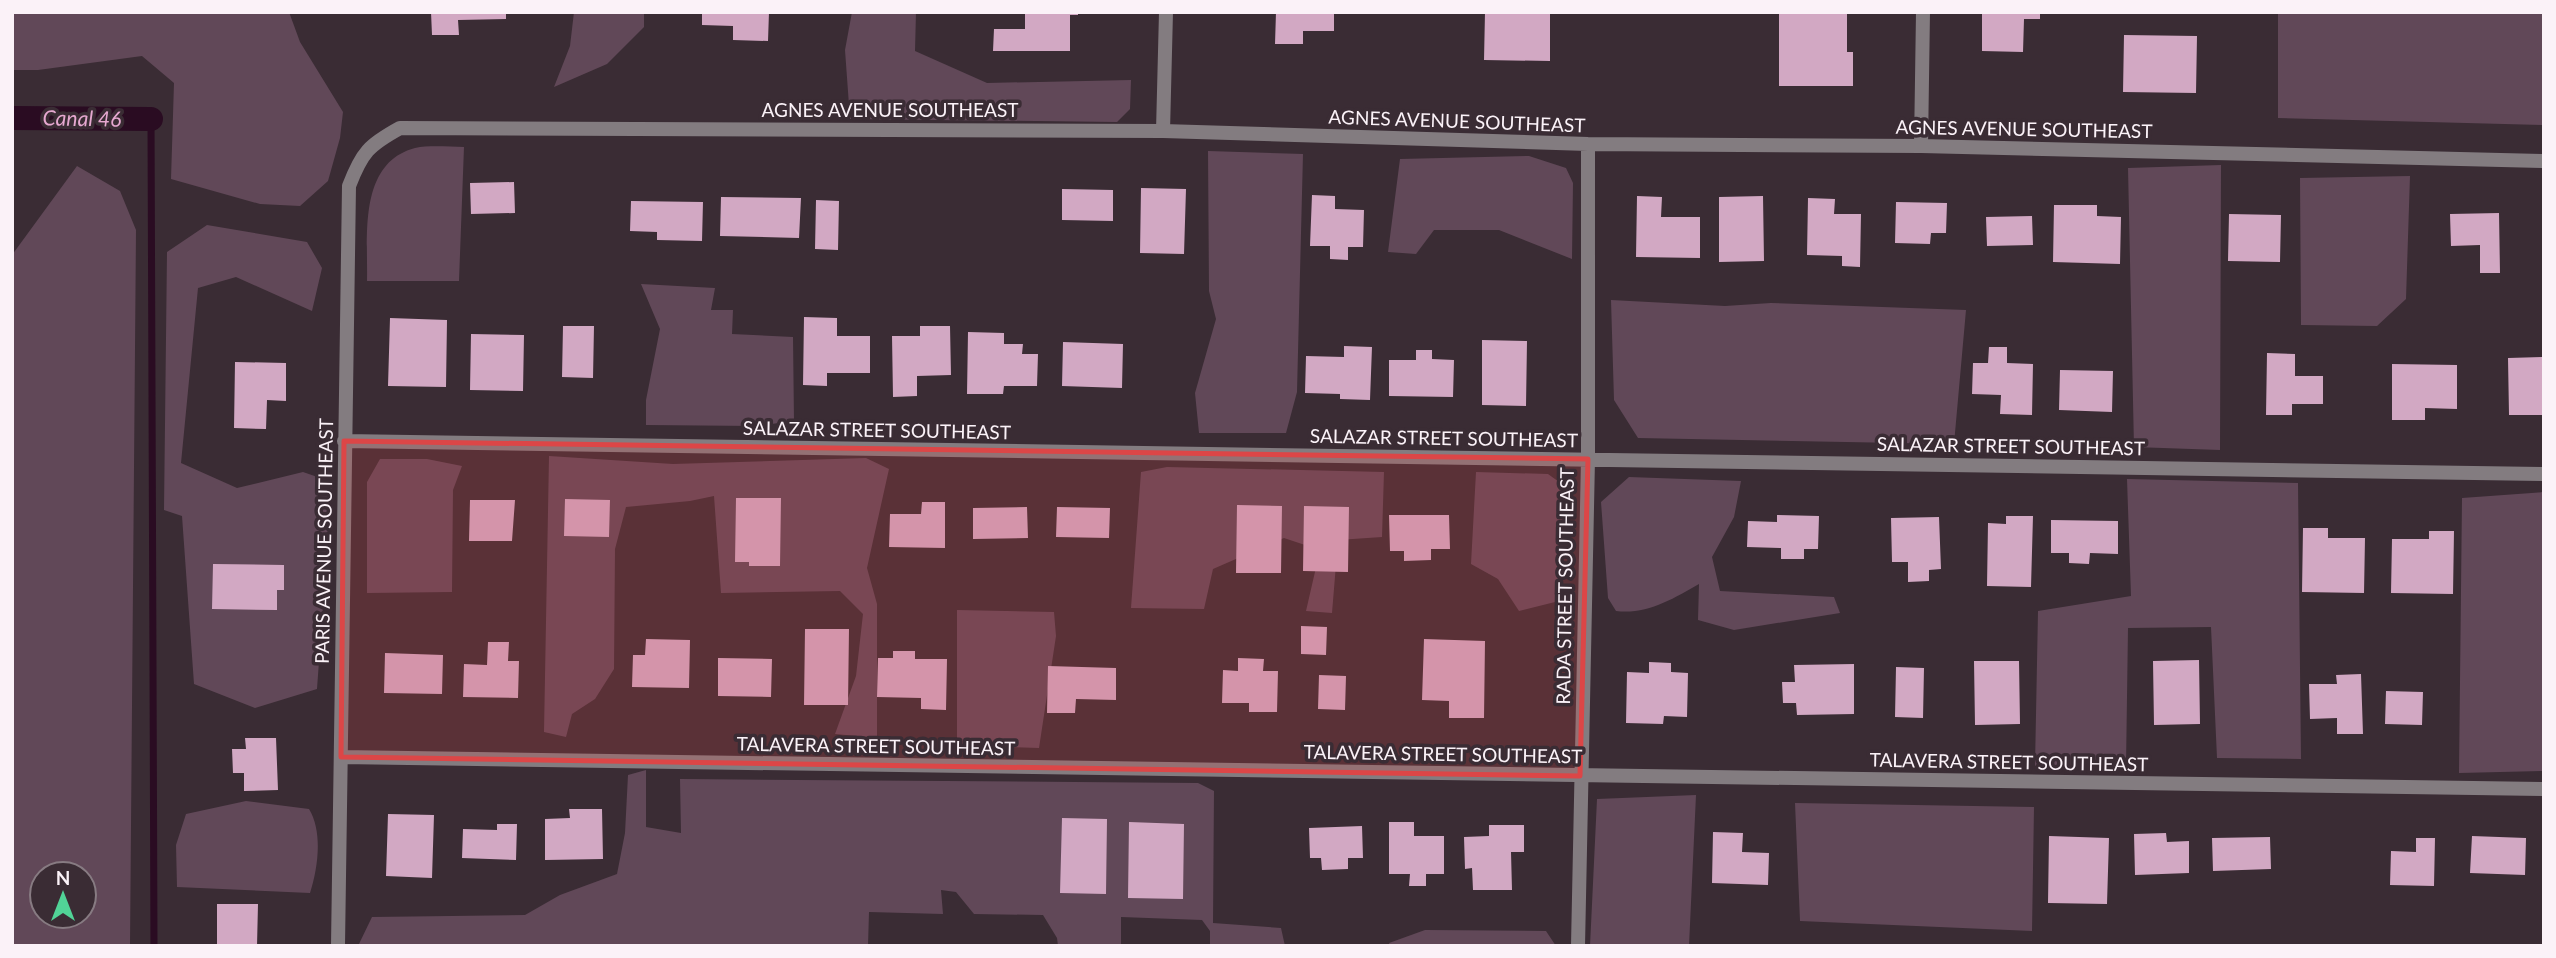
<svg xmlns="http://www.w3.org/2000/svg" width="2556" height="958" viewBox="0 0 2556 958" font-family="Lato,sans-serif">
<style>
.green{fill:#614858;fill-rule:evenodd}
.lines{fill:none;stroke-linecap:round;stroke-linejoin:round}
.stream{stroke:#2a0c22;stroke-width:7}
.canal{stroke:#2a0c22;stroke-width:24}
.building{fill:#d2a8c3}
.street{stroke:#837c80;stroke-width:14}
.marked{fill:#dc4647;fill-opacity:0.2;stroke:#dc4647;stroke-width:5;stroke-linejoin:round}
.labels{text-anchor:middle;stroke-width:7;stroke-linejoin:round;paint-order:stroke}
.street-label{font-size:19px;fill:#fbf2f8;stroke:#3a2c34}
.water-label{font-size:21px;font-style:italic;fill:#e6a8d0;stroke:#3a2c34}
</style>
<rect width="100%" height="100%" fill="#3a2c34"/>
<path class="green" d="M 12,12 L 289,12 L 300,42 L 343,112 L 340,138 L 328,181 L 300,206 L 260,204 L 171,179 L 174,83 L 142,56 L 38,70 L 12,70 Z
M 574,12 L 644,12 L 644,27 L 607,64 L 554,87 L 570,46 Z
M 852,12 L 916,12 L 915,51 L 987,83 L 1131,80 L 1130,109 L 1117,122 L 850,119 L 845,50 Z
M 2278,12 L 2544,12 L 2544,125 L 2278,118 Z
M 464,147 L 459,281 L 367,281 C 368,236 358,163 415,148 C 430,145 449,147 464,147 Z
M 1208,151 L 1303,154 L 1297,392 L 1286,433 L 1199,433 L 1195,393 L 1216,319 L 1209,291 Z
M 1529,156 L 1566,168 L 1573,183 L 1572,259 L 1499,230 L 1434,230 L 1416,254 L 1388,252 L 1400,159 Z
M 2221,165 L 2220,450 L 2134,447 L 2128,168 Z
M 77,166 L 120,191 L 136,230 L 130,946 L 12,946 L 12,255 ZM 42,874 L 84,874 L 84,916 L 42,916 Z
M 2410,176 L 2406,299 L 2377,326 L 2301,325 L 2300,178 Z
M 207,225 L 307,242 L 322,268 L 312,311 L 236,277 L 198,288 L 181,463 L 237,488 L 303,472 L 332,482 L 317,689 L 255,708 L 194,684 L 182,516 L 164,510 L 167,252 Z
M 641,284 L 715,288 L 711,310 L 733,310 L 732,334 L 793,337 L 794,421 L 756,426 L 646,425 L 646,400 L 660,329 Z
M 1611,300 L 1725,306 L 1771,303 L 1966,310 L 1954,444 L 1638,438 L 1614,400 Z
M 549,456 L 673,464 L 866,458 L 889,469 L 867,568 L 877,604 L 877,738 L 835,734 L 856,676 L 863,614 L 840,591 L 721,593 L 714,496 L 690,501 L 626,507 L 615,549 L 614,669 L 595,699 L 572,714 L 566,737 L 544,732 Z
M 380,459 L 427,459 L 462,466 L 453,490 L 452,592 L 367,593 L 367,482 Z
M 1167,467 L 1384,472 L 1382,537 L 1338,540 L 1332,613 L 1306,611 L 1320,550 L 1284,538 L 1213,569 L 1204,609 L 1131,608 L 1141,472 Z
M 1476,472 L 1548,474 L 1566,487 L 1559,601 L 1519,611 L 1498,579 L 1471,564 Z
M 1629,477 L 1741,481 L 1734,517 L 1712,557 L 1720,591 L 1834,597 L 1840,613 L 1734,630 L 1698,620 L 1699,584 C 1673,599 1646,615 1616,611 L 1608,598 L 1601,502 Z
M 2127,479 L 2298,483 L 2301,759 L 2217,758 L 2211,627 L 2128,628 L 2126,767 L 2035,766 L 2038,611 L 2131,596 Z
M 2544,492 L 2543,771 L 2459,773 L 2462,498 Z
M 957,610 L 1054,612 L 1056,636 L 1039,748 L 957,745 Z
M 646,770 L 646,827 L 681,833 L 680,779 L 1198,783 L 1214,791 L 1213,923 L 1281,928 L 1285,946 L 1210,946 L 1210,931 L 1202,920 L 1121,917 L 1121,946 L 1058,946 L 1057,938 L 1043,915 L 974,914 L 956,892 L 941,890 L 943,914 L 869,912 L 868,946 L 358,946 L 372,917 L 525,915 L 560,895 L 617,874 L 625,833 L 628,775 Z
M 1696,795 L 1689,946 L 1590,946 L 1597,799 Z
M 246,801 L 309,809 C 323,832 318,868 310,893 L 177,887 L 176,845 L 186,814 Z
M 1795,803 L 2034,807 L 2032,931 L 1800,921 Z
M 1425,930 L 1546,931 L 1556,946 L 1390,946 L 1389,943 Z"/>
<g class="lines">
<path class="stream" d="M 151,119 L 154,946"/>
<path class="canal" d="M 12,118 L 151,119"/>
</g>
<path class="building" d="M 431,12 L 506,12 L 506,19 L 458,20 L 459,35 L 432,35 Z
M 702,12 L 769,12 L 768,41 L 733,40 L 733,26 L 702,25 Z
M 1025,12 L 1078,12 L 1078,15 L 1070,15 L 1070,51 L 993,51 L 994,29 L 1025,29 Z
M 1276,12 L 1334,12 L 1334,31 L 1303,31 L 1303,44 L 1275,44 Z
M 1485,12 L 1550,12 L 1550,61 L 1484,60 Z
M 1779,12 L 1847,12 L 1847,52 L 1853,52 L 1853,86 L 1779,86 Z
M 1982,12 L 2040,12 L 2040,19 L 2024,19 L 2023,52 L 1982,51 Z
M 2124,35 L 2197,36 L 2196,93 L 2123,92 Z
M 514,182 L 515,213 L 471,214 L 470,183 Z
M 1141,188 L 1186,189 L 1184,254 L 1140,253 Z
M 1062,189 L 1113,190 L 1113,221 L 1062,220 Z
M 1312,195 L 1335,196 L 1335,209 L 1364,210 L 1363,247 L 1348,247 L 1348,260 L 1330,259 L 1330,246 L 1310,246 Z
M 1637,196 L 1662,197 L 1661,217 L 1700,217 L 1700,258 L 1636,257 Z
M 1763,196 L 1764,261 L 1719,262 L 1719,197 Z
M 721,197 L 801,198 L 799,238 L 720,236 Z
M 1808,198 L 1835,199 L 1834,214 L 1861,214 L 1860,267 L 1842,266 L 1842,256 L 1807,255 Z
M 816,200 L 839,201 L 838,250 L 815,249 Z
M 631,201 L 703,202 L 702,241 L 657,240 L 657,232 L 630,231 Z
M 1896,202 L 1947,203 L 1946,233 L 1931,233 L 1930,244 L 1895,243 Z
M 2054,205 L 2097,205 L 2097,216 L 2121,217 L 2120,264 L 2053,262 Z
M 2499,213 L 2500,273 L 2480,273 L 2480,245 L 2451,246 L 2450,214 Z
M 2229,214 L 2281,215 L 2280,262 L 2228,261 Z
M 2032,216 L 2033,245 L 1987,246 L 1986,217 Z
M 804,317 L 837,318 L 837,336 L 870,336 L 870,373 L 827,373 L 827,386 L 803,385 Z
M 390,318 L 447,320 L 446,387 L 388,386 Z
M 563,326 L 594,326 L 593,378 L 562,377 Z
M 920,326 L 950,326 L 951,375 L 917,376 L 917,396 L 893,397 L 892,336 L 920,336 Z
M 968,332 L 1004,333 L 1004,344 L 1023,344 L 1022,354 L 1038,354 L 1037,386 L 1004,386 L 1003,394 L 967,394 Z
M 471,334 L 524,335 L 523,391 L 470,390 Z
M 1482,340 L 1527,341 L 1526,406 L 1482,405 Z
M 1063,342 L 1123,344 L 1122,388 L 1062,386 Z
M 1344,346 L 1372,347 L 1370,400 L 1340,399 L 1340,394 L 1305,393 L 1306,356 L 1344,357 Z
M 1989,347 L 2007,347 L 2007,363 L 2033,364 L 2032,415 L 2000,414 L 2001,395 L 1972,394 L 1973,363 L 1988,363 Z
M 1416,350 L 1432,350 L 1432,359 L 1454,360 L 1453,397 L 1389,396 L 1389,360 L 1416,360 Z
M 2267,353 L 2295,354 L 2295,376 L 2323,376 L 2323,404 L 2292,404 L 2292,415 L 2266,415 Z
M 2542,357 L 2544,415 L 2509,415 L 2508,358 Z
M 235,362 L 286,363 L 286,401 L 267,400 L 266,429 L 234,428 Z
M 2392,364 L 2457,365 L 2457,409 L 2425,408 L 2425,420 L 2392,420 Z
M 2060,370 L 2113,371 L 2112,412 L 2059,410 Z
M 736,498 L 781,498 L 780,566 L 749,566 L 749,562 L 735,562 Z
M 565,499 L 610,500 L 609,537 L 564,536 Z
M 470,500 L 515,500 L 512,541 L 469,541 Z
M 922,502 L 945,502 L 945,548 L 889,547 L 890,514 L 921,514 Z
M 1237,505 L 1282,506 L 1281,573 L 1236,573 Z
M 1304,506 L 1349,507 L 1348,572 L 1303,571 Z
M 1027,507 L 1028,538 L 973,539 L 973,508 Z
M 1057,507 L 1110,508 L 1109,538 L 1056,537 Z
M 1389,515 L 1449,515 L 1450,549 L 1431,549 L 1431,560 L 1404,561 L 1404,551 L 1390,551 Z
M 1777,515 L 1819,516 L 1818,549 L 1804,549 L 1804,559 L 1781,559 L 1781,548 L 1747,547 L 1748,521 L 1777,522 Z
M 2006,516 L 2033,516 L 2031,587 L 1987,586 L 1988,523 L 2006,524 Z
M 1939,517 L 1941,569 L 1929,570 L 1929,581 L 1908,582 L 1908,562 L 1892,562 L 1891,518 Z
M 2051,520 L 2118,521 L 2118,554 L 2090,553 L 2089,564 L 2069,563 L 2069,553 L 2051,553 Z
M 2303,528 L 2328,528 L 2328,538 L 2365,538 L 2364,593 L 2302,592 Z
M 2429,531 L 2454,531 L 2453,594 L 2391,593 L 2392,539 L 2429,539 Z
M 213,564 L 284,565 L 284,590 L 277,590 L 277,610 L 212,609 Z
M 1301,626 L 1327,627 L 1326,655 L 1301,654 Z
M 805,629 L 849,629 L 848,705 L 804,705 Z
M 646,639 L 690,640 L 689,688 L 632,687 L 633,655 L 645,655 Z
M 1424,639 L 1485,641 L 1484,718 L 1449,718 L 1449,701 L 1422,700 Z
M 488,642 L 509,642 L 508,661 L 519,661 L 518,698 L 463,697 L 464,664 L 487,665 Z
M 893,651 L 915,651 L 915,659 L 947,659 L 946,710 L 921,709 L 921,698 L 877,697 L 878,658 L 893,658 Z
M 385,653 L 443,655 L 442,694 L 384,693 Z
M 718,658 L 772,659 L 771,697 L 718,696 Z
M 1238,658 L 1264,659 L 1263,671 L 1278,671 L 1277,712 L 1249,712 L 1249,703 L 1222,703 L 1223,670 L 1238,671 Z
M 2199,660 L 2200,724 L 2154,725 L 2153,661 Z
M 1974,661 L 2019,661 L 2020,724 L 1975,725 Z
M 1649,662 L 1671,663 L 1671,672 L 1688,673 L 1687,717 L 1664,716 L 1663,724 L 1626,723 L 1627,672 L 1649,673 Z
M 1854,664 L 1854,714 L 1797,715 L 1796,703 L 1783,703 L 1782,682 L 1795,682 L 1794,665 Z
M 1048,666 L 1116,668 L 1116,700 L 1076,699 L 1075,713 L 1047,713 Z
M 1896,667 L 1924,668 L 1923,718 L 1895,717 Z
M 2361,674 L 2363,734 L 2337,734 L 2337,718 L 2310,719 L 2309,684 L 2337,684 L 2336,675 Z
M 1319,675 L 1346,676 L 1345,710 L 1318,709 Z
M 2386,691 L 2423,692 L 2422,725 L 2385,724 Z
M 245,738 L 276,738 L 278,790 L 244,791 L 244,773 L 233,773 L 232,749 L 246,749 Z
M 569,809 L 602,809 L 603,859 L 545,860 L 545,819 L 570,818 Z
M 388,814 L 434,815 L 432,878 L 386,876 Z
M 1062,818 L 1107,819 L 1106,894 L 1060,893 Z
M 1129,822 L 1184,824 L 1183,899 L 1128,898 Z
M 1389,822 L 1414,822 L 1414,836 L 1444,836 L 1444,874 L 1426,874 L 1426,886 L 1409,886 L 1410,874 L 1389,874 Z
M 497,824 L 517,824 L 516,860 L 462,858 L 463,829 L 497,830 Z
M 1489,825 L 1524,825 L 1524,852 L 1511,852 L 1512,890 L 1473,890 L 1472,868 L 1465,869 L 1464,837 L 1489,836 Z
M 1362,826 L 1363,858 L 1348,858 L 1348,869 L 1322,870 L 1321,858 L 1310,858 L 1309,828 Z
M 1713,832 L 1743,833 L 1742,852 L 1769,853 L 1768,885 L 1712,883 Z
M 2166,833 L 2167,842 L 2189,841 L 2189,873 L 2135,875 L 2134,834 Z
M 2049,836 L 2109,838 L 2107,904 L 2048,903 Z
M 2472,836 L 2526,838 L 2525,875 L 2470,873 Z
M 2270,837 L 2271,869 L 2213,871 L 2212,838 Z
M 2416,838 L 2435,838 L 2434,886 L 2390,885 L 2391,851 L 2416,852 Z
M 217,904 L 258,904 L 257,946 L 217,946 Z"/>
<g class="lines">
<path class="street" d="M 1163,131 L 1166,12
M 1921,146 L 1923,12
M 344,441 L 2544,474
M 341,757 L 2544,789
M 338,946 L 349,186 C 362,152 369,145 400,128 L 1163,131 L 1588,144 L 1921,146 L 2544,161
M 1578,946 L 1588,459 L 1588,144"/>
</g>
<path class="marked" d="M 344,441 L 1588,459 L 1580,776 L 341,757 Z"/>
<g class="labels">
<g class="street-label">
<text x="890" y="117">AGNES AVENUE SOUTHEAST</text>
<text transform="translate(1457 121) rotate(2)" y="7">AGNES AVENUE SOUTHEAST</text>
<text transform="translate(2024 129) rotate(1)" y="7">AGNES AVENUE SOUTHEAST</text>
<text transform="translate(877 430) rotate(1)" y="7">SALAZAR STREET SOUTHEAST</text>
<text transform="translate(1444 438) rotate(1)" y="7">SALAZAR STREET SOUTHEAST</text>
<text transform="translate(2011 446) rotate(1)" y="7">SALAZAR STREET SOUTHEAST</text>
<text transform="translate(324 541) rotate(-89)" y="7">PARIS AVENUE SOUTHEAST</text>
<text transform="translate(1565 586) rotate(-89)" y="7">RADA STREET SOUTHEAST</text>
<text transform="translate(876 746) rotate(1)" y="7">TALAVERA STREET SOUTHEAST</text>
<text transform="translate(1443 754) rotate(1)" y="7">TALAVERA STREET SOUTHEAST</text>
<text transform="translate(2009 762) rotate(1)" y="7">TALAVERA STREET SOUTHEAST</text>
</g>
<g class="water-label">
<text transform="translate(82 119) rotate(1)" y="7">Canal 46</text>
</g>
</g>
<rect width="2556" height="958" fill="none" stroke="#fbf2f8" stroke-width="28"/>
<g transform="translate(63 895)"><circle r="33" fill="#3a2c34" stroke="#877b82" stroke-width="2"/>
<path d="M0-5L12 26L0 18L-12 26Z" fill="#51d397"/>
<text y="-10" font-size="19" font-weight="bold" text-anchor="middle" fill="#fbf2f8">N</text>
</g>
</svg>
